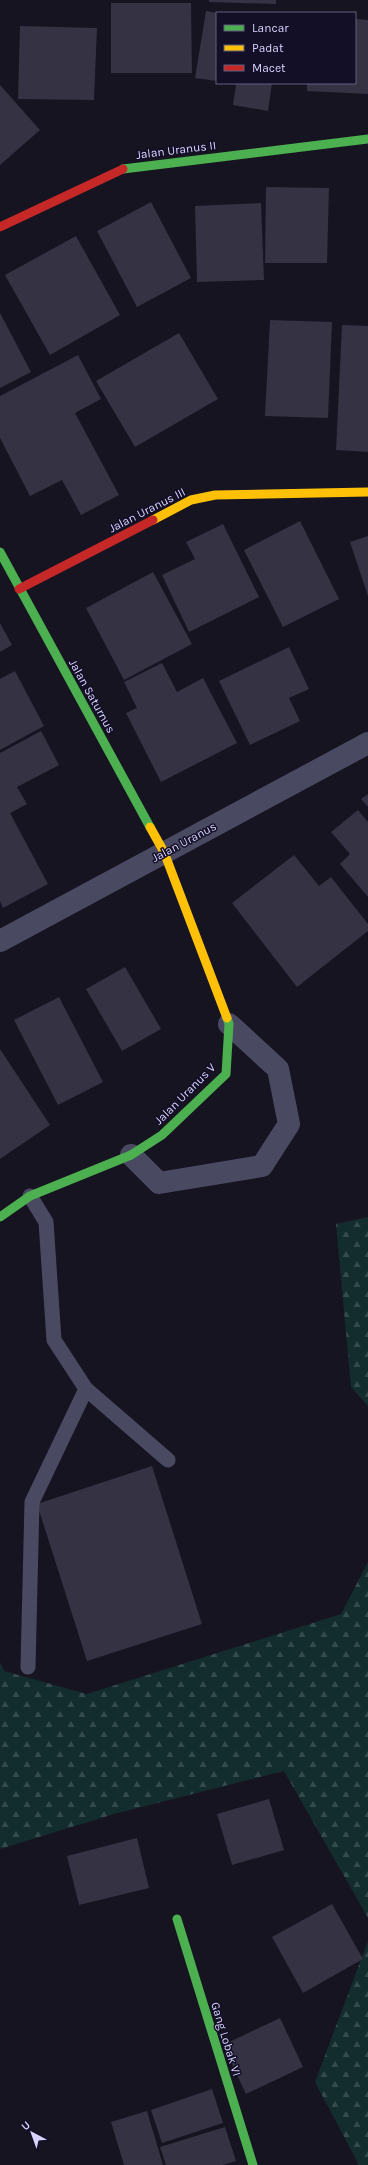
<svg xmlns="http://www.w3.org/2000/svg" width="368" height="2165" viewBox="0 0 368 2165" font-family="Karla,sans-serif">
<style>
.forest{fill:url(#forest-firs)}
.building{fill:#343243}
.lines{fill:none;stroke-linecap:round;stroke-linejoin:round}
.lane{stroke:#4a4962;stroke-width:15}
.street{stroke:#4a4962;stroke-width:22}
.fast{stroke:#4caf50;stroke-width:9}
.slow{stroke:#ffc107;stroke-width:9}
.jam{stroke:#c62828;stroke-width:9}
.labels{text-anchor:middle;stroke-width:3;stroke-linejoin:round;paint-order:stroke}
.street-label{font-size:12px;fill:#d9d4ff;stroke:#130f26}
</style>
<defs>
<pattern id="forest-firs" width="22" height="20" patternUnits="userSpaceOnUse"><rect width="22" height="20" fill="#132c2d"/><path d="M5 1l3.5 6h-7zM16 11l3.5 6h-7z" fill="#354a4c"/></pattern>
</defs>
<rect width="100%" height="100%" fill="#161421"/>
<path class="forest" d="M 368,1217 L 368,1406 L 351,1387 L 336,1224 Z
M 368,1562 L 368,1918 L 284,1771 L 114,1814 L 0,1849 L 0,1662 L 4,1671 L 87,1694 L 341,1614 Z
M 368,1941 L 368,2165 L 359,2165 L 315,2082 Z"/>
<path class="building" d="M 209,0 L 276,0 L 276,4 L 209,2 Z
M 111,3 L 191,3 L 192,73 L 111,73 Z
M 206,11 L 217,13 L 217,81 L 195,78 Z
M 355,19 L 368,20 L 368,94 L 307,91 L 307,83 L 355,83 Z
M 20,26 L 97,28 L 94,100 L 18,99 Z
M 232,83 L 272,83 L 268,111 L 233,105 L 236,85 Z
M 0,85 L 40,130 L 0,165 Z
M 266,187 L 329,188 L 327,263 L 265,263 Z
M 151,202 L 191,278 L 137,307 L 97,231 Z
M 261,203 L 264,280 L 197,282 L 195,206 Z
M 76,236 L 120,315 L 50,355 L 5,275 Z
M 0,313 L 31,372 L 0,388 Z
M 270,320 L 332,322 L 328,418 L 265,416 Z
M 342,325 L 368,326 L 368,452 L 336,450 Z
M 179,333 L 218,399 L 135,447 L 96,381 Z
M 78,355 L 101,399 L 75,413 L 119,495 L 81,515 L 62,480 L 30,496 L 0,438 L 0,396 Z
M 300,521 L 339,599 L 283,627 L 244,550 Z
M 223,524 L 259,597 L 189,632 L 162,575 L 195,559 L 186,542 Z
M 368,536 L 368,596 L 350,542 Z
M 153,572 L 192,644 L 124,680 L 86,608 Z
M 0,623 L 12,645 L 0,652 Z
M 289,647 L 309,689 L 289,698 L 300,721 L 250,745 L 219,681 Z
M 162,663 L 177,692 L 203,678 L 237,743 L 161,782 L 126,713 L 137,708 L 124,682 Z
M 15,671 L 44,726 L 0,750 L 0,679 Z
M 41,731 L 59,765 L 17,787 L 27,804 L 10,813 L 48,884 L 3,908 L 0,901 L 0,753 Z
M 368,794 L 368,807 L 361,799 Z
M 358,810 L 368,822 L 368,897 L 340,864 L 350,854 L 331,832 Z
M 294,855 L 319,886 L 331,877 L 368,924 L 368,931 L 297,987 L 232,903 Z
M 125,967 L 161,1029 L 122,1051 L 86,989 Z
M 59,997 L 103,1082 L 58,1105 L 14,1020 Z
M 0,1049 L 50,1125 L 0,1159 Z
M 152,1466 L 202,1624 L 87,1661 L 37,1504 Z
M 269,1799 L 284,1850 L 232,1865 L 217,1814 Z
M 137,1838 L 149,1888 L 79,1905 L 67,1856 Z
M 332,1904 L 363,1959 L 303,1993 L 272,1937 Z
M 280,2018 L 303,2067 L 246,2094 L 223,2045 Z
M 212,2089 L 223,2123 L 162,2143 L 151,2110 Z
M 147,2111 L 163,2165 L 124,2165 L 111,2122 Z
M 225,2127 L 236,2161 L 223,2165 L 166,2165 L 160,2147 Z"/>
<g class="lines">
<path class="lane" d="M 30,1196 L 46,1222 L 54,1340 L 86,1389 L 168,1460
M 28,1667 L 32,1502 L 86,1389"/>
<path class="street" d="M 0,941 L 368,743
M 131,1155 L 159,1183 L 262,1166 L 289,1124 L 278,1069 L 229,1024"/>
<path class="fast" d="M 123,169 L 368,139
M 0,552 L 150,827
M 0,1217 L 30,1196 L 131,1155 L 162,1135 L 226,1074 L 229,1024 L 227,1018
M 177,1919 L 253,2165"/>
<path class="slow" d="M 153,520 L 191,500 L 215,495 L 368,492
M 150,827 L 164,852 L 227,1018"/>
<path class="jam" d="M 0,227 L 123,169
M 19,589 L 153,520"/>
</g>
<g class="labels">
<g class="street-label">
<text transform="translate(176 150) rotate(-7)" y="4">Jalan Uranus II</text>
<text transform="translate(147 510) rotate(-27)" y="4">Jalan Uranus III</text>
<text transform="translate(92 696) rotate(61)" y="4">Jalan Saturnus</text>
<text transform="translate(184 842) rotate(-28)" y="4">Jalan Uranus</text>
<text transform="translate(185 1094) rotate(-45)" y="4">Jalan Uranus V</text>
<text transform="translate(226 2039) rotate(73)" y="4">Gang Lobak VI</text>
</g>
</g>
<rect x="216" y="12" width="140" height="72" fill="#130f26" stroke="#625e7d"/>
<rect x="224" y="25" width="20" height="6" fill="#4caf50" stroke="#625e7d"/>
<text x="252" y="32" font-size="12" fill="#d9d4ff">Lancar</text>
<rect x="224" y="45" width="20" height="6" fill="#ffc107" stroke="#625e7d"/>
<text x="252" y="52" font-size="12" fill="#d9d4ff">Padat</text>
<rect x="224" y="65" width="20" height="6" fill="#c62828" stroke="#625e7d"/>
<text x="252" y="72" font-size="12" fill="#d9d4ff">Macet</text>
<g transform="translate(32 2133) rotate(319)" stroke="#130f26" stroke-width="3" paint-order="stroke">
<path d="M0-3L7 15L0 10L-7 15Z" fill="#d9d4ff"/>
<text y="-6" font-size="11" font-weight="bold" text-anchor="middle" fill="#d9d4ff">U</text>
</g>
</svg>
